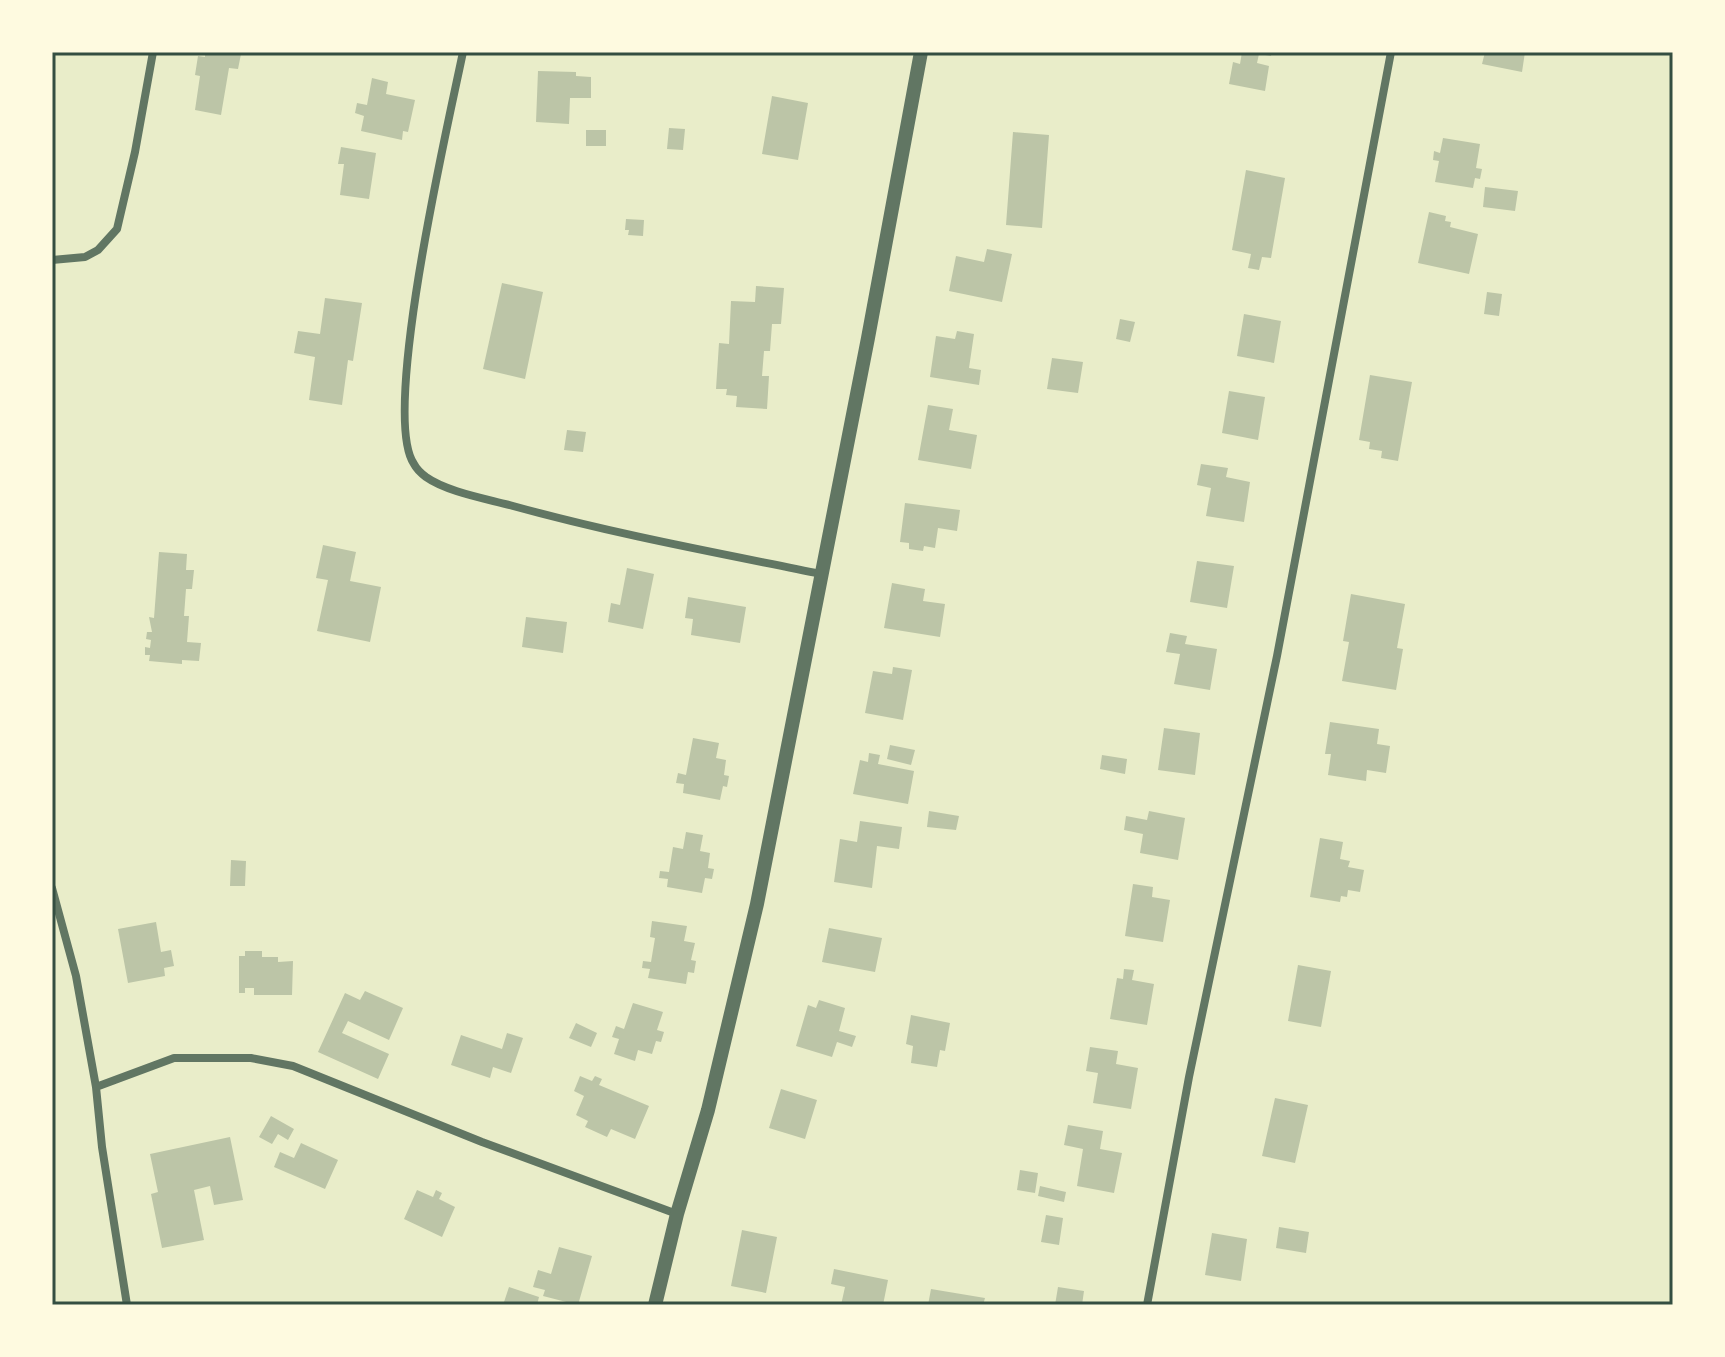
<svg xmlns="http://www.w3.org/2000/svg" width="1725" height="1357" viewBox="0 0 1725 1357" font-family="'Roboto Condensed',sans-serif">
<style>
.building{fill:#bcc5a7}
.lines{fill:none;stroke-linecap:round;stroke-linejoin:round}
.minor{stroke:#617663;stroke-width:8}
.tertiary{stroke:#617663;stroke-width:14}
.neatline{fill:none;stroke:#344e41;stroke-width:3}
</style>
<rect width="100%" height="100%" fill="#e9edc9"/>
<path class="building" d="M 205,52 L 241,54 L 238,69 L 229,68 L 221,115 L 195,110 L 200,76 L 195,75 L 198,56 L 205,57 Z
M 1242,52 L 1272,52 L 1271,56 L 1259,54 L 1257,63 L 1269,66 L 1265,91 L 1229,84 L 1233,62 L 1240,64 Z
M 1485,52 L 1525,52 L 1522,72 L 1482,64 Z
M 538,71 L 576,72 L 576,76 L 591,77 L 591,98 L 570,98 L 569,124 L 536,122 Z
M 372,78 L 388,82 L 386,94 L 415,100 L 408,132 L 403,131 L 402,140 L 361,131 L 364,116 L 355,113 L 357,103 L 367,105 Z
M 772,96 L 808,103 L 798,160 L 762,154 Z
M 669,128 L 685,129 L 683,150 L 667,149 Z
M 586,130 L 606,130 L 606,146 L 586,146 Z
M 1013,132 L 1049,135 L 1042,228 L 1006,225 Z
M 1443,138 L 1480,144 L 1476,168 L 1482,169 L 1480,179 L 1475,178 L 1473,188 L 1435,182 L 1439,161 L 1433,160 L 1434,151 L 1440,153 Z
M 341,147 L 376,153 L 369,199 L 340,195 L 344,164 L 338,164 Z
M 1246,170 L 1285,178 L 1271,258 L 1262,257 L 1259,270 L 1248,268 L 1251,254 L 1232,250 Z
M 1485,187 L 1518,191 L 1515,211 L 1483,207 Z
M 1429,212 L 1446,216 L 1445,221 L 1451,222 L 1450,227 L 1478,234 L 1469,274 L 1418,263 Z
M 626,219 L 644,220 L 643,236 L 628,235 L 629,230 L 625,230 Z
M 987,249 L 1012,254 L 1002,302 L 949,291 L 956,256 L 984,262 Z
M 502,283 L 543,292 L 525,379 L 483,369 Z
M 756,286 L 784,288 L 781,324 L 772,324 L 770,351 L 764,351 L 762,376 L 769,376 L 767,409 L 736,407 L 737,396 L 726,395 L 727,389 L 716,389 L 719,343 L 729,344 L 731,301 L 755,302 Z
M 1487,292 L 1502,294 L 1499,316 L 1484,314 Z
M 325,298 L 362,303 L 353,361 L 348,360 L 342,405 L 309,400 L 315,357 L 294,353 L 298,331 L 320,334 Z
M 1244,314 L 1281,321 L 1274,363 L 1237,356 Z
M 1120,319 L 1135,322 L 1130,342 L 1116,339 Z
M 957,331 L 974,334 L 969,368 L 981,370 L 979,385 L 930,377 L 936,336 L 955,339 Z
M 1052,358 L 1083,362 L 1078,393 L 1047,389 Z
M 1370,375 L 1412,382 L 1398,461 L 1381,458 L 1382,451 L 1369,449 L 1370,442 L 1359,440 Z
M 1229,391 L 1265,397 L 1258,440 L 1222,433 Z
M 928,405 L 953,409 L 949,430 L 977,435 L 971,469 L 918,460 Z
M 567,430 L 586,432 L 583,452 L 564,450 Z
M 1201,464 L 1228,468 L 1226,477 L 1250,482 L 1244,522 L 1206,516 L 1211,488 L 1197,485 Z
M 905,503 L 960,510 L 957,531 L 938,528 L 935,548 L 924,546 L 923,551 L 909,549 L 909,543 L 900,542 Z
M 323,545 L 356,552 L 350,581 L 381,587 L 370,642 L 317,631 L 328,580 L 316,578 Z
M 159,552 L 187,554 L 186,570 L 194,570 L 192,589 L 186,589 L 184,616 L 189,616 L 187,642 L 201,643 L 199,661 L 182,660 L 182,664 L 149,661 L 150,655 L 145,655 L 145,647 L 150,648 L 151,640 L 146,639 L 147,632 L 152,632 L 149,617 L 154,618 Z
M 1197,561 L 1234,566 L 1227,608 L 1190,602 Z
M 627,568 L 654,574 L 643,629 L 608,622 L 611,603 L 620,605 Z
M 892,583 L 925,589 L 923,601 L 945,604 L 940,637 L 884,628 Z
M 1351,594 L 1405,604 L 1397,648 L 1403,649 L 1396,690 L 1342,681 L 1349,642 L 1343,641 Z
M 688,597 L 746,607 L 740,643 L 691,635 L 693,619 L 685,618 Z
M 526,617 L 567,622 L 563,653 L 522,647 Z
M 1170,633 L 1187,636 L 1185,644 L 1217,649 L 1210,690 L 1174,684 L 1180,654 L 1166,652 Z
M 893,667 L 912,670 L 903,720 L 865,713 L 873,671 L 892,674 Z
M 1330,722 L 1379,729 L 1377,744 L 1390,746 L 1386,773 L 1367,770 L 1366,781 L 1328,775 L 1331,754 L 1325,754 Z
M 1164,728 L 1200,733 L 1195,775 L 1158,770 Z
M 693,738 L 719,743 L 716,758 L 726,760 L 724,775 L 729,776 L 727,787 L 723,786 L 720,800 L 683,793 L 684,784 L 676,783 L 678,773 L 686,775 Z
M 890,745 L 915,750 L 911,765 L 887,759 Z
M 869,753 L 880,755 L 878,764 L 914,771 L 908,804 L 853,794 L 860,760 L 868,762 Z
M 1102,755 L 1127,759 L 1125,774 L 1100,769 Z
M 929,811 L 959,816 L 956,830 L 927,827 Z
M 1149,811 L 1185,818 L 1178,860 L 1140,853 L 1143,834 L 1124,830 L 1126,816 L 1147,820 Z
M 860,821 L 902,827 L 899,849 L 877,846 L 872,888 L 834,882 L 840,839 L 857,842 Z
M 686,832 L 703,835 L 700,851 L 710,853 L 708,868 L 714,869 L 712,879 L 705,878 L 702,893 L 667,887 L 668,879 L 659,878 L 660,871 L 669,872 L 673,847 L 683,849 Z
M 1320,838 L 1343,842 L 1340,859 L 1350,861 L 1348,867 L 1364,870 L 1360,892 L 1348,890 L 1347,897 L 1341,896 L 1340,902 L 1310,897 Z
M 231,860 L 246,861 L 245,886 L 230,886 Z
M 1133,884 L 1153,887 L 1152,897 L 1170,900 L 1163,942 L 1125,936 Z
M 652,921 L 687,926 L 684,941 L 695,943 L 691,960 L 696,961 L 694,973 L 688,972 L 686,984 L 648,978 L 650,969 L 642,968 L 643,961 L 651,962 L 655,938 L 650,937 Z
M 156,922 L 161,952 L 171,950 L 174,966 L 164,968 L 165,976 L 128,983 L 118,929 Z
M 829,928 L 882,938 L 875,972 L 822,962 Z
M 245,951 L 262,951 L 262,957 L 278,957 L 278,962 L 293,961 L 292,995 L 254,995 L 254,988 L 245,988 L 245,993 L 239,993 L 239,956 L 245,956 Z
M 1298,965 L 1331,971 L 1321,1027 L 1288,1021 Z
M 1124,969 L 1134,970 L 1132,980 L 1154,984 L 1147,1025 L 1110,1019 L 1117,978 L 1123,979 Z
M 365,991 L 403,1008 L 389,1040 L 348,1021 L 342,1033 L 389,1054 L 378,1079 L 318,1052 L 345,993 L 360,1000 Z
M 819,1000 L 845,1008 L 839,1031 L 856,1036 L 852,1047 L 837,1042 L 832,1057 L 796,1046 L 808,1005 L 816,1008 Z
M 633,1003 L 663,1012 L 657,1030 L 664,1032 L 661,1042 L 656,1041 L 652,1054 L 638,1050 L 635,1061 L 614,1054 L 619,1039 L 612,1037 L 616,1026 L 624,1029 Z
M 911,1015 L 950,1023 L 945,1051 L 940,1050 L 937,1067 L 911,1063 L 913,1046 L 906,1044 Z
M 576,1023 L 597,1033 L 591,1047 L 569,1038 Z
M 507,1033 L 523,1038 L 511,1073 L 493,1067 L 490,1078 L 451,1065 L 461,1035 L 502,1049 Z
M 1090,1047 L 1118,1051 L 1116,1064 L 1138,1068 L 1131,1109 L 1093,1103 L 1098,1073 L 1086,1071 Z
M 580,1076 L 592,1081 L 595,1076 L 602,1079 L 599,1085 L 649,1106 L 635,1139 L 611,1129 L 607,1137 L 585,1127 L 588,1121 L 576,1115 L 584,1096 L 574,1091 Z
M 781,1089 L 817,1100 L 805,1139 L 769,1128 Z
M 1275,1098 L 1308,1105 L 1295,1163 L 1262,1156 Z
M 271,1116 L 294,1129 L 288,1140 L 278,1134 L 272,1144 L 259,1137 Z
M 1068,1125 L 1103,1131 L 1100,1149 L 1122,1153 L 1114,1193 L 1077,1186 L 1083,1149 L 1064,1145 Z
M 230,1137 L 243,1200 L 214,1205 L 210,1186 L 194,1190 L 204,1240 L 162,1248 L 151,1194 L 158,1192 L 150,1154 Z
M 301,1143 L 338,1160 L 325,1189 L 274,1167 L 280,1152 L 294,1158 Z
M 1020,1170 L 1038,1173 L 1035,1193 L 1017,1190 Z
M 1040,1186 L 1066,1192 L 1064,1202 L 1038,1196 Z
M 417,1190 L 433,1197 L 436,1190 L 442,1193 L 439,1199 L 455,1207 L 442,1237 L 404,1219 Z
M 1046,1215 L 1063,1218 L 1059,1245 L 1041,1242 Z
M 1279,1227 L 1309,1232 L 1306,1253 L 1276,1248 Z
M 742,1230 L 777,1237 L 766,1293 L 731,1286 Z
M 1212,1233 L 1247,1239 L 1241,1281 L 1205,1275 Z
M 559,1247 L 592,1256 L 578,1305 L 543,1296 L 545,1290 L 533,1287 L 538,1270 L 551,1274 Z
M 834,1269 L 888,1280 L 883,1305 L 841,1305 L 845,1287 L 831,1284 Z
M 509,1287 L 539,1297 L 537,1305 L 503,1305 Z
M 1058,1287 L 1084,1291 L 1082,1305 L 1055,1305 Z
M 931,1289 L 985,1298 L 983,1305 L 928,1305 Z"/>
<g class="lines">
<path class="minor" d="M 463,52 C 449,120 380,415 414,464 C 416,468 422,474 426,477 C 447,492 488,499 513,506 C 614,534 718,553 821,574
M 52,260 L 85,257 L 98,250 L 117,229 L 135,152 L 153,52
M 52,888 L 76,976 L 96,1087 L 102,1147 L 127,1305
M 96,1087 L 174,1058 L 251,1058 L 293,1066 L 482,1142 L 677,1214
M 1147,1305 L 1189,1077 L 1277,656 L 1391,52"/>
<path class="tertiary" d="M 655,1305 L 677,1214 L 708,1110 L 757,904 L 868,338 L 921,52"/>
</g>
<rect width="1725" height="1357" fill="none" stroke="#fefae0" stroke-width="108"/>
<rect x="54" y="54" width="1617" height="1249" class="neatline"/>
</svg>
